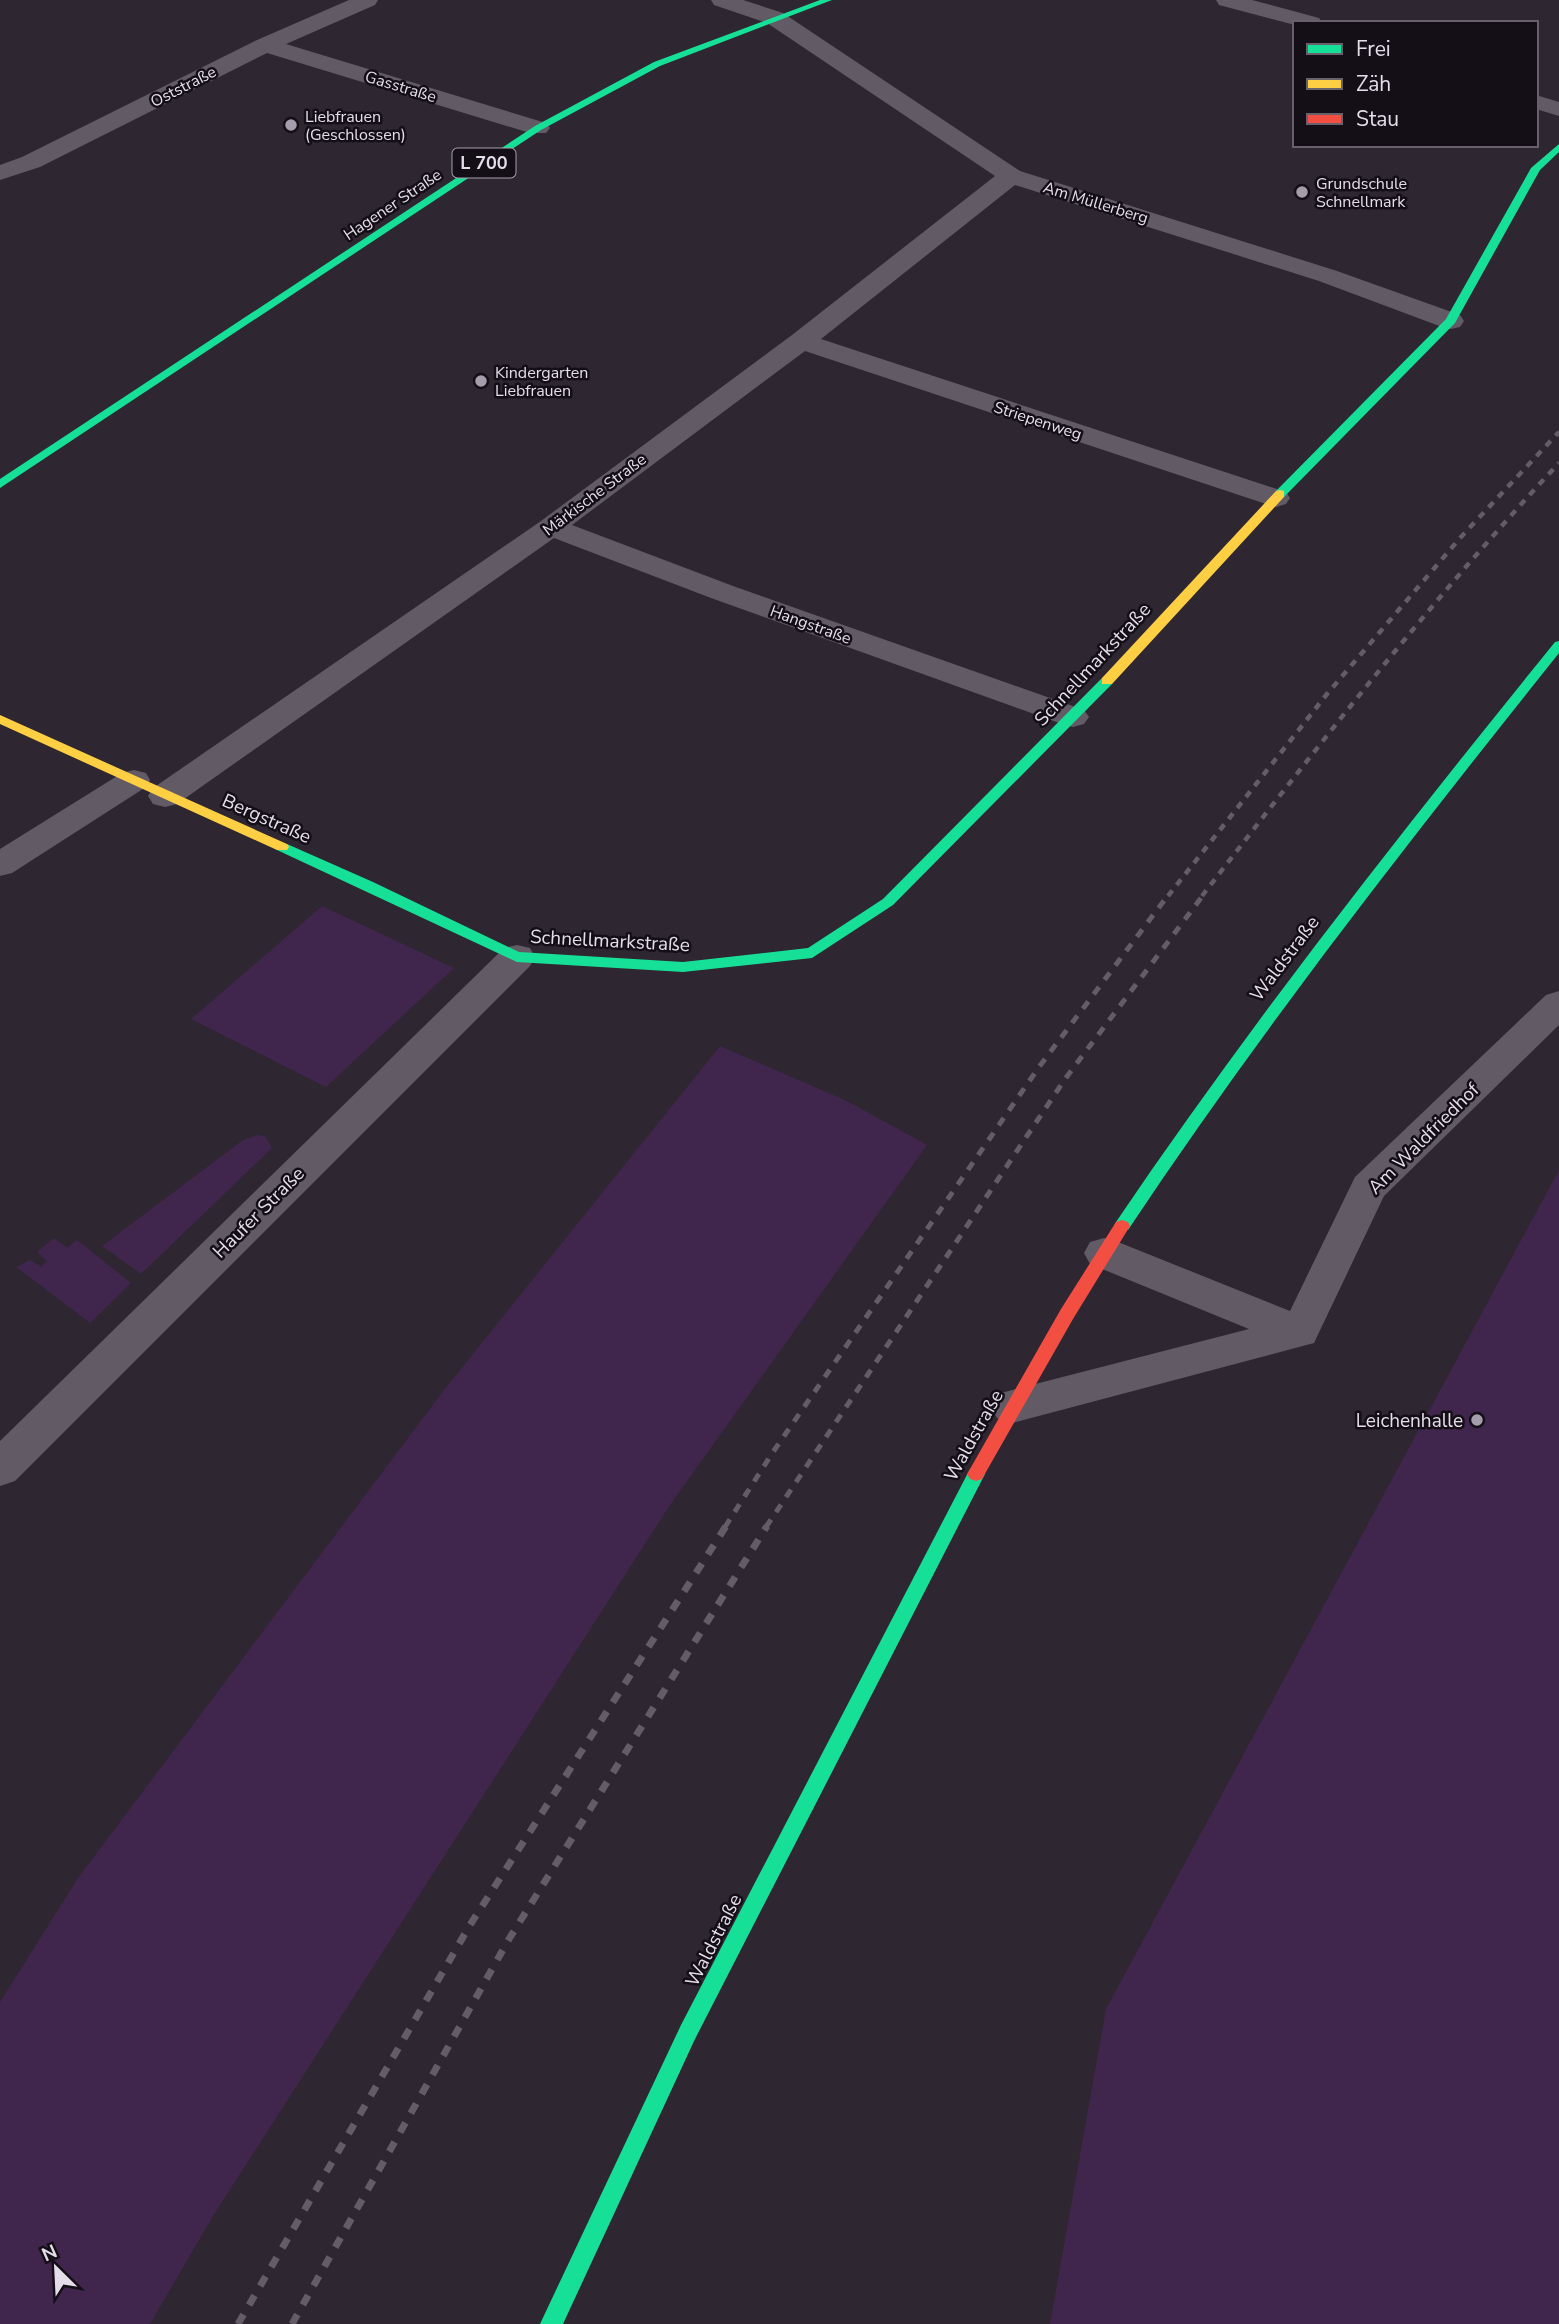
<svg xmlns="http://www.w3.org/2000/svg" width="1559" height="2324" viewBox="0 0 1559 2324" font-family="'Nunito Sans',sans-serif">
<style>
.green{fill:#40264c}
.lines{fill:none;stroke-linecap:round;stroke-linejoin:round}
.street{fill:#625b65;fill-rule:evenodd}
.fast{fill:#16e098;fill-rule:evenodd}
.slow{fill:#ffcf43;fill-rule:evenodd}
.jam{fill:#f24e42;fill-rule:evenodd}
.rail-far2{stroke:#645d67;stroke-width:4.5;stroke-dasharray:7 7;stroke-linecap:butt}
.rail-far1{stroke:#645d67;stroke-width:5;stroke-dasharray:9 9;stroke-linecap:butt}
.rail{stroke:#645d67;stroke-width:7;stroke-dasharray:11 11;stroke-linecap:butt}
.poi-dot{fill:#a69daa;stroke:#140e17;stroke-width:2.5}
.labels{text-anchor:middle;stroke-width:5;stroke-linejoin:round;paint-order:stroke}
.far-street-label{font-size:16px;fill:#e6ddeb;stroke:#140e17}
.far-poi-label{font-size:16px;fill:#e6ddeb;stroke:#140e17;text-anchor:start}
.shield{fill:#140e17;stroke:#a79fab;stroke-width:2}
.shield-label{font-size:18px;font-weight:bold;fill:#e6ddeb}
.street-label{font-size:19px;fill:#e6ddeb;stroke:#140e17}
.poi-label{font-size:19px;fill:#e6ddeb;stroke:#140e17;text-anchor:end}
</style>
<rect width="100%" height="100%" fill="#2e2631"/>
<path class="green" d="M 322,906 L 454,968 L 326,1087 L 191,1019 Z
M 720,1046 L 847,1101 L 927,1145 L 670,1505 L 213,2216 L 150,2324 L 0,2324 L 0,2002 L 78,1878 L 444,1390 Z
M 257,1135 L 265,1136 L 272,1148 L 141,1274 L 102,1246 L 243,1140 Z
M 1559,1170 L 1559,2324 L 1050,2324 L 1106,2009 Z
M 54,1238 L 67,1248 L 77,1240 L 131,1283 L 90,1323 L 16,1267 L 30,1260 L 41,1267 L 47,1261 L 37,1252 Z"/>
<g class="lines">
<path class="street" d="M 349,0 L 378,0 L 375,5 L 286,44 L 546,123 L 550,128 L 546,133 L 530,133 L 267,53 L 40,167 L 0,180 L 0,165 L 22,157 L 257,40 Z
M 711,0 L 743,0 L 783,13 L 1020,171 L 1337,271 L 1460,315 L 1464,321 L 1460,327 L 1451,329 L 1442,327 L 1319,281 L 1015,185 L 821,339 L 1286,492 L 1290,498 L 1286,504 L 1276,507 L 1266,504 L 805,351 L 572,525 L 733,586 L 1084,710 L 1089,717 L 1084,724 L 1073,727 L 1062,724 L 711,598 L 554,538 L 177,804 L 165,807 L 153,804 L 148,796 L 153,788 L 541,521 L 792,335 L 995,176 L 767,23 L 714,5 Z
M 1216,0 L 1252,0 L 1319,18 L 1322,23 L 1295,23 L 1295,25 L 1219,5 Z
M 1536,95 L 1559,102 L 1559,116 L 1536,109 Z
M 134,770 L 146,773 L 150,780 L 146,787 L 12,873 L 0,876 L 0,849 L 122,773 Z
M 517,945 L 530,948 L 535,957 L 530,966 L 15,1481 L 0,1486 L 0,1441 L 504,948 Z
M 1559,991 L 1559,1025 L 1384,1196 L 1314,1343 L 1012,1423 L 997,1418 L 991,1406 L 997,1394 L 1249,1329 L 1090,1264 L 1084,1253 L 1090,1242 L 1104,1238 L 1118,1242 L 1290,1311 L 1355,1177 L 1546,995 Z"/>
<path class="fast" d="M 820,0 L 832,0 L 660,66 L 541,130 L 0,488 L 0,479 L 535,126 L 654,62 Z
M 1559,144 L 1559,152 L 1540,170 L 1455,323 L 1284,497 L 1276,497 L 1276,491 L 1446,319 L 1531,168 Z
M 1559,641 L 1559,653 C 1409,841 1261,1030 1128,1230 L 1116,1230 L 1114,1226 L 1116,1222 C 1252,1021 1402,831 1555,642 Z
M 1107,677 L 1113,681 L 1112,684 L 893,905 L 812,958 L 683,972 L 517,962 L 277,850 L 275,847 L 277,844 L 287,844 L 373,882 L 519,952 L 683,962 L 808,948 L 883,899 L 1102,678 Z
M 976,1467 L 982,1469 L 985,1474 L 695,2039 L 563,2324 L 540,2324 L 681,2025 L 970,1469 Z"/>
<path class="slow" d="M 1280,490 L 1284,491 L 1284,497 L 1112,684 L 1102,684 L 1102,678 L 1276,491 Z
M 0,715 L 287,844 L 289,847 L 287,850 L 277,850 L 0,724 Z"/>
<path class="jam" d="M 1122,1220 L 1128,1222 L 1130,1226 L 1073,1319 L 982,1479 L 976,1481 L 970,1479 L 967,1474 L 970,1469 L 1061,1309 L 1116,1222 Z"/>
<path class="rail-far2" d="M 1168,896 L 1327,694 L 1460,538 L 1559,432
M 1202,896 C 1317,747 1431,600 1559,463"/>
<path class="rail-far1" d="M 725,1527 L 773,1452 L 1039,1067 L 1169,894
M 766,1527 L 1065,1079 L 1204,894"/>
<path class="rail" d="M 238,2324 L 470,1925 L 726,1526
M 292,2324 L 509,1939 L 767,1526"/>
</g>
<g class="poi-dot">
<circle cx="291" cy="125" r="7"/>
<circle cx="1302" cy="192" r="7"/>
<circle cx="481" cy="381" r="7"/>
<circle cx="1477" cy="1420" r="7"/>
</g>
<g class="labels">
<g class="far-street-label">
<text transform="translate(183 86) rotate(-27)" y="6">Oststraße</text>
<text transform="translate(401 86) rotate(17)" y="6">Gasstraße</text>
<text transform="translate(1096 202) rotate(17)" y="6">Am Müllerberg</text>
<text transform="translate(392 204) rotate(-34)" y="6">Hagener Straße</text>
<text transform="translate(1038 420) rotate(18)" y="6">Striepenweg</text>
<text transform="translate(594 494) rotate(-37)" y="6">Märkische Straße</text>
<text transform="translate(811 624) rotate(20)" y="6">Hangstraße</text>
</g>
<g class="far-poi-label">
<text x="305" y="122">Liebfrauen<tspan x="305" dy="18">(Geschlossen)</tspan></text>
<text x="1316" y="189">Grundschule<tspan x="1316" dy="18">Schnellmark</tspan></text>
<text x="495" y="378">Kindergarten<tspan x="495" dy="18">Liebfrauen</tspan></text>
</g>
<rect class="shield" x="452.5" y="148.5" width="63" height="29" rx="5"/>
<g class="shield-label">
<text x="484" y="169">L 700</text>
</g>
<g class="street-label">
<text transform="translate(1092 664) rotate(-47)" y="7">Schnellmarkstraße</text>
<text transform="translate(267 818) rotate(24)" y="7">Bergstraße</text>
<text transform="translate(610 940) rotate(3)" y="7">Schnellmarkstraße</text>
<text transform="translate(1284 958) rotate(-53)" y="7">Waldstraße</text>
<text transform="translate(1423 1138) rotate(-45)" y="7">Am Waldfriedhof</text>
<text transform="translate(258 1212) rotate(-45)" y="7">Haufer Straße</text>
<text transform="translate(973 1435) rotate(-61)" y="7">Waldstraße</text>
<text transform="translate(713 1940) rotate(-63)" y="7">Waldstraße</text>
</g>
<g class="poi-label">
<text x="1463" y="1427">Leichenhalle</text>
</g>
</g>
<rect x="1293" y="21" width="245" height="126" fill="#140e17" stroke="#68616c" stroke-width="2"/>
<rect x="1307" y="44" width="35" height="10" fill="#16e098" stroke="#68616c" stroke-width="2"/>
<text x="1356" y="56" font-size="21" fill="#e6ddeb">Frei</text>
<rect x="1307" y="79" width="35" height="10" fill="#ffcf43" stroke="#68616c" stroke-width="2"/>
<text x="1356" y="91" font-size="21" fill="#e6ddeb">Zäh</text>
<rect x="1307" y="114" width="35" height="10" fill="#f24e42" stroke="#68616c" stroke-width="2"/>
<text x="1356" y="126" font-size="21" fill="#e6ddeb">Stau</text>
<g transform="translate(56 2268) rotate(336)" stroke="#140e17" stroke-width="5" paint-order="stroke">
<path d="M0-5L12 26L0 18L-12 26Z" fill="#e6ddeb"/>
<text y="-10" font-size="19" font-weight="bold" text-anchor="middle" fill="#e6ddeb">N</text>
</g>
</svg>
